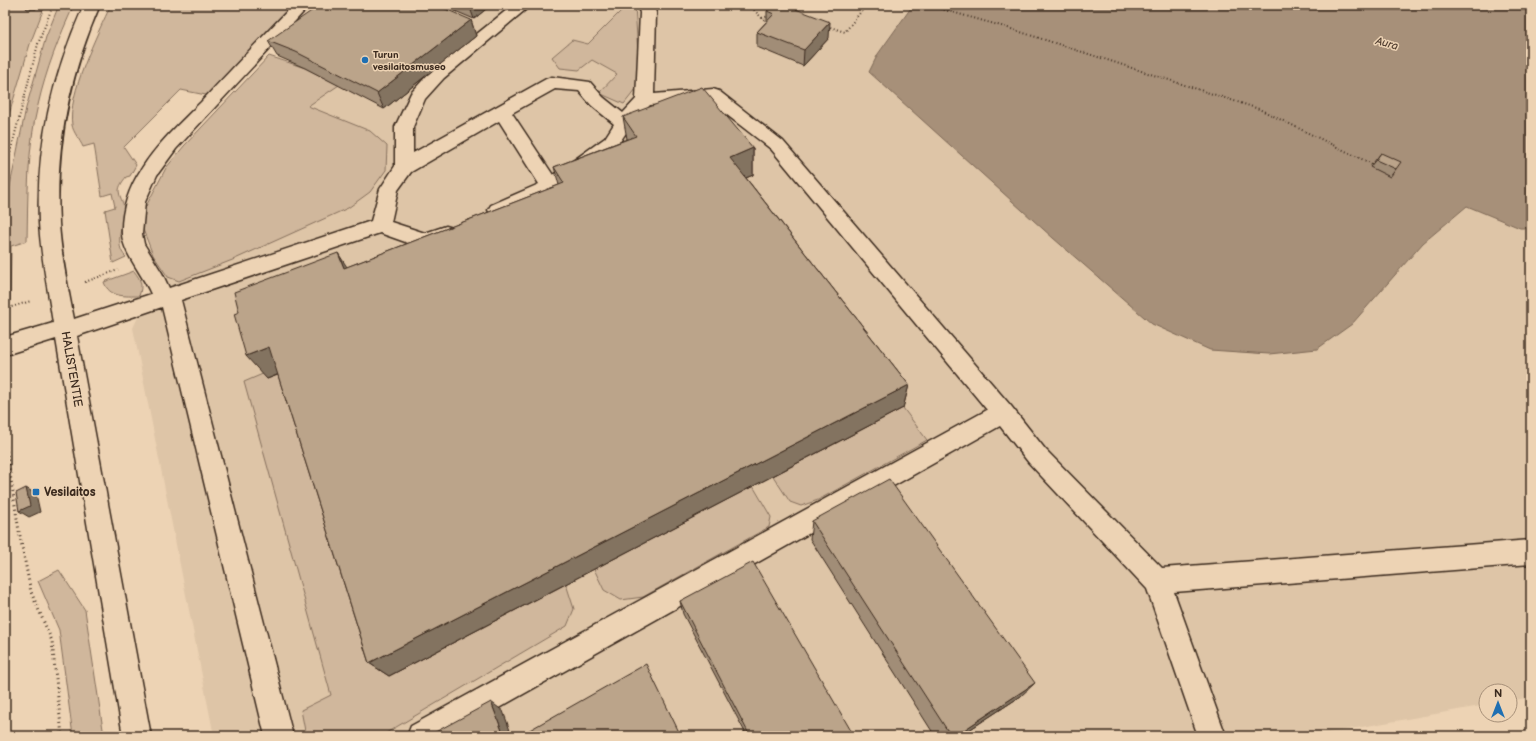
<svg xmlns="http://www.w3.org/2000/svg" width="1536" height="741" viewBox="0 0 1536 741" font-family="'Balsamiq Sans',sans-serif">
<style>
.built{fill:#dec5a7}
.green{fill:#d0b79c;stroke:#86705d}
.water{fill:#a79079;stroke:#7c6755}
.lines{fill:none;stroke-linecap:round;stroke-linejoin:round}
.minor-casing{stroke:#3b2a1e;stroke-width:3}
.path-far1{stroke:#3b2a1e;stroke-width:2;stroke-dasharray:1 2.5;stroke-linecap:butt}
.path{stroke:#3b2a1e;stroke-width:3;stroke-dasharray:1 3.5;stroke-linecap:butt}
.minor{fill:#edd3b4;fill-rule:evenodd}
.wall{fill:#a18d77;stroke:#3b2a1e}
.shaded-wall{fill:#837361;stroke:#3b2a1e}
.building{fill:#bba48a;stroke:#3b2a1e}
.poi-dot{fill:#1f6fb2;stroke:#edd3b4;stroke-width:1.5}
.labels{text-anchor:middle;stroke-width:3;stroke-linejoin:round;paint-order:stroke}
.far-poi-label{font-size:10px;font-weight:bold;fill:#3b2a1e;stroke:#edd3b4;text-anchor:start}
.far-water-label{font-size:11px;font-style:italic;fill:#513e30;stroke:#edd3b4}
.street-label{font-size:12px;fill:#3b2a1e;stroke:#edd3b4}
.poi-label{font-size:12px;font-weight:bold;fill:#3b2a1e;stroke:#edd3b4;text-anchor:start}
</style>
<rect width="100%" height="100%" fill="#edd3b4"/>
<filter id="ink" filterUnits="userSpaceOnUse"><feTurbulence type="fractalNoise" baseFrequency=".025" numOctaves="2"/><feDisplacementMap in="SourceGraphic" scale="8" xChannelSelector="R" yChannelSelector="G"/><feConvolveMatrix kernelMatrix="1 2 1 2 8 2 1 2 1" color-interpolation-filters="sRGB"/></filter>
<g filter="url(#ink)">
<path class="built" d="M 317,5 L 913,5 L 878,54 L 1352,324 L 1423,243 L 1467,206 L 1520,228 L 1531,228 L 1531,697 L 1510,701 L 1510,691 L 1486,691 L 1486,705 L 1311,736 L 214,736 L 133,328 L 202,177 L 304,69 L 277,56 Z"/>
<path class="green" d="M 5,5 L 45,5 L 30,44 L 5,128 Z
M 59,5 L 74,5 C 59,37 46,70 38,105 C 27,149 28,196 27,241 L 11,246 L 10,303 L 5,305 L 5,210 L 26,108 L 46,37 Z
M 111,5 L 293,5 L 206,95 L 181,90 L 124,147 L 136,165 L 130,176 L 126,177 C 123,181 119,186 119,191 C 119,197 124,202 124,209 C 124,223 113,245 126,257 L 113,263 L 105,210 L 115,207 L 112,193 L 102,196 L 94,144 L 83,147 C 80,140 73,132 72,125 C 67,96 98,32 111,5 Z
M 617,5 L 635,5 L 639,71 L 636,89 L 624,104 L 599,93 L 617,74 L 592,60 L 579,70 L 560,68 L 552,57 L 572,40 L 588,44 L 624,8 Z
M 269,56 L 305,68 L 339,85 L 308,106 L 370,131 L 387,146 L 386,170 L 370,192 L 348,208 L 235,259 L 179,281 L 168,277 L 153,255 L 142,227 L 143,212 L 166,168 L 184,146 Z
M 134,271 C 141,280 143,285 139,296 C 126,296 109,298 104,282 Z
M 289,370 L 389,676 L 566,584 L 574,609 L 567,626 L 381,736 L 306,736 L 301,710 L 331,695 L 244,382 L 265,373 Z
M 903,408 L 927,440 L 818,500 L 801,506 L 790,502 L 773,476 Z
M 753,486 L 771,517 L 769,527 L 643,597 L 621,600 L 604,590 L 594,569 Z
M 59,570 L 85,610 L 104,736 L 73,736 L 59,630 L 38,581 Z"/>
<path class="water" d="M 913,5 L 1531,5 L 1531,228 L 1520,228 L 1467,206 L 1423,243 L 1352,324 L 1317,349 L 1269,354 L 1210,350 L 1152,324 L 1053,238 L 869,72 L 878,54 Z"/>
<g class="lines">
<g class="minor-casing">
<path id="minor" d="M 84,5 L 100,5 C 69,76 55,146 59,223 C 61,256 68,288 74,319 L 151,294 C 143,275 123,253 122,234 C 121,211 129,187 142,168 C 158,143 180,123 201,102 C 231,70 262,37 293,5 L 310,5 L 176,149 L 157,175 L 145,202 L 142,234 L 144,244 L 162,273 L 169,288 L 371,221 L 380,189 L 395,166 L 395,127 L 411,93 L 432,70 L 513,5 L 531,5 L 444,78 L 425,99 L 413,127 L 413,153 L 546,79 L 552,77 L 590,82 L 603,97 L 623,113 L 636,99 L 640,13 L 638,5 L 654,5 L 656,13 L 654,94 L 713,89 L 719,91 L 783,141 L 1011,406 L 1045,449 L 1162,568 L 1531,540 L 1531,564 L 1174,592 L 1226,736 L 1198,736 L 1147,589 L 1029,463 L 1000,426 L 449,736 L 407,736 L 411,726 L 987,410 L 771,149 L 709,101 L 650,105 L 630,127 L 617,146 L 558,192 L 498,217 L 491,215 L 488,210 L 491,205 L 539,184 L 499,121 L 411,172 L 398,190 L 391,222 L 425,233 L 446,226 L 453,228 L 456,233 L 453,238 L 425,249 L 380,233 L 181,300 L 293,736 L 265,736 L 162,307 L 77,336 L 151,736 L 123,736 L 56,339 L 5,355 L 5,337 L 53,323 C 48,290 41,257 39,223 C 36,145 52,76 84,5 ZM 555,89 L 579,91 L 591,105 L 614,124 L 605,138 L 553,175 L 512,113 Z"/>
</g>
<path class="path-far1" d="M 749,5 L 762,18 L 770,23
M 927,5 L 1005,27 L 1259,109 L 1372,164
M 762,18 L 769,16
M 827,26 L 845,32 L 866,5
M 5,173 L 38,44 L 53,5
M 85,282 L 118,270
M 5,309 L 31,301"/>
<path class="path" d="M 5,442 L 19,531 L 31,592 L 52,641 L 62,736"/>
<use href="#minor" class="minor"/>
</g>
<path class="wall" d="M 24,5 L 38,5 L 36,9 L 27,9 Z
M 441,5 L 491,5 L 474,19 Z
M 774,5 L 829,38 L 803,66 L 757,47 L 757,32 L 767,21 L 767,11 Z
M 471,20 L 476,36 L 384,109 L 305,68 L 277,56 L 268,41 Z
M 623,117 L 753,148 L 753,175 L 746,178 L 909,385 L 903,408 L 389,676 L 369,663 L 278,375 L 267,379 L 347,267 L 559,185 L 554,167 L 627,139 Z
M 1381,153 L 1396,169 L 1390,177 L 1370,167 Z
M 812,521 L 1021,696 L 960,736 L 935,736 L 810,539 Z
M 680,601 L 854,736 L 747,736 L 683,614 Z"/>
<path class="shaded-wall" d="M 33,5 L 38,5 L 36,9 Z
M 469,5 L 491,5 L 474,19 Z
M 471,20 L 476,36 L 384,109 L 377,93 Z
M 830,22 L 829,38 L 803,66 L 804,50 Z
M 753,148 L 753,175 L 731,184 L 730,158 Z
M 338,253 L 354,278 L 344,268 Z
M 269,347 L 289,370 L 267,379 L 246,356 Z
M 909,385 L 903,408 L 389,676 L 369,663 Z
M 26,488 L 36,494 L 40,512 L 29,517 L 19,511 Z
M 1035,683 L 1021,696 L 960,736 L 955,736 Z
M 491,702 L 503,711 L 512,736 L 504,736 Z
M 679,732 L 681,736 L 672,736 Z"/>
<path class="building" d="M 320,5 L 436,5 L 471,20 L 377,93 L 296,52 L 268,41 Z
M 774,5 L 781,7 L 783,5 L 785,5 L 830,22 L 804,50 L 757,32 L 774,14 L 767,11 Z
M 702,87 L 753,148 L 730,158 L 909,385 L 369,663 L 269,347 L 246,356 L 234,314 L 239,312 L 234,292 L 338,253 L 344,268 L 564,183 L 554,167 L 636,136 L 623,117 Z
M 1381,153 L 1401,162 L 1396,169 L 1376,160 Z
M 889,479 L 1035,683 L 955,736 L 951,736 L 812,521 Z
M 26,488 L 30,506 L 19,511 L 16,493 Z
M 753,562 L 854,736 L 750,736 L 680,601 Z
M 646,664 L 679,732 L 672,736 L 519,736 Z
M 491,702 L 504,736 L 428,736 Z"/>
</g>
<g class="poi-dot">
<circle cx="365" cy="60" r="4"/>
<rect x="32" y="488" width="8" height="8" rx="2"/>
</g>
<g class="labels">
<g class="far-poi-label">
<text x="373" y="58">Turun<tspan x="373" dy="12">vesilaitosmuseo</tspan></text>
</g>
<g class="far-water-label">
<text transform="translate(1387 43) rotate(15)" y="4">Aura</text>
</g>
<g class="street-label">
<text transform="translate(72 369) rotate(80)" y="4">HALISTENTIE</text>
</g>
<g class="poi-label">
<text x="44" y="496">Vesilaitos</text>
</g>
</g>
<rect width="1536" height="741" fill="none" stroke="#edd3b4" stroke-width="20"/>
<rect x="10" y="10" width="1516" height="721" fill="none" stroke="#3b2a1e" stroke-width="1.5" filter="url(#ink)"/>
<g transform="translate(1498 703)"><circle r="19" fill="#edd3b4" stroke="#a68f78"/>
<path d="M0-3L7 15L0 10L-7 15Z" fill="#1f6fb2"/>
<text y="-6" font-size="11" font-weight="bold" text-anchor="middle" fill="#3b2a1e">N</text>
</g>
</svg>
